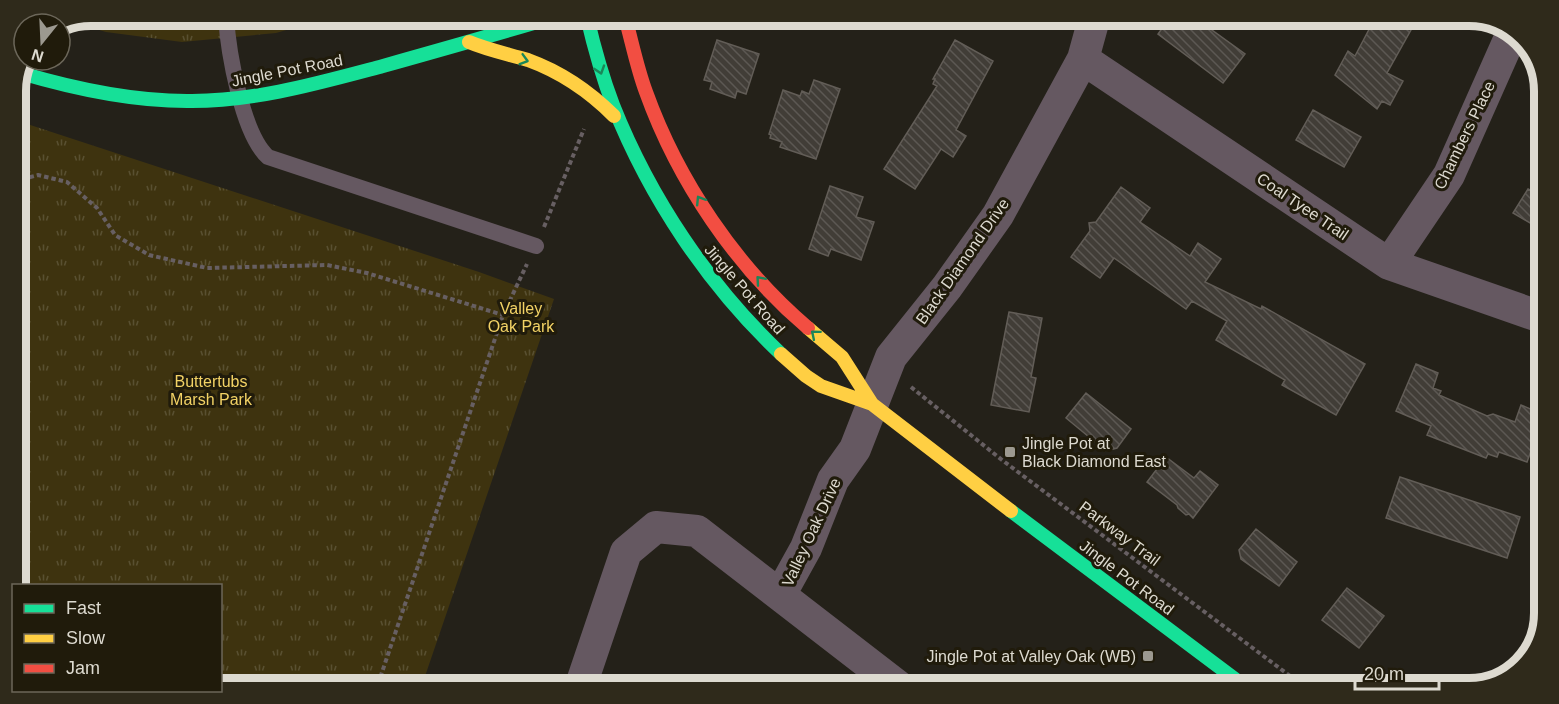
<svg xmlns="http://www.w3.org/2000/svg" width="1559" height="704" viewBox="0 0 1559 704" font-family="Arial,sans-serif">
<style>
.park{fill:url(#park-tufts)}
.building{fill:url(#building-back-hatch);stroke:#625d57;stroke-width:1.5}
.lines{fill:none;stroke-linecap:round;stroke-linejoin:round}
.path{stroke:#675f62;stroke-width:4;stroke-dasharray:4.5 3;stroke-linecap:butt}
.lane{stroke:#655861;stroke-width:16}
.street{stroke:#655861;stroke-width:32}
.fast{stroke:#16e098;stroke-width:14}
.slow{stroke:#ffcf43;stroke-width:14}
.jam{stroke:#f24e42;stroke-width:14}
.oneway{stroke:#1a8759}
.poi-dot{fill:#9c9990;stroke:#201b0b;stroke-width:2}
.labels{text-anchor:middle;stroke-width:6;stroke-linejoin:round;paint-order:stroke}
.street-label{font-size:16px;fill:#dddad0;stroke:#201b0b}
.park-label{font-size:16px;fill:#f2d265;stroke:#201b0b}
.poi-label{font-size:16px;fill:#dddad0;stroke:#201b0b;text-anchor:start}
.rim{fill:none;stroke:#dddad0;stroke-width:8}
</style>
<defs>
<pattern id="park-tufts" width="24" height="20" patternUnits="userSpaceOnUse" patternTransform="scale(1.5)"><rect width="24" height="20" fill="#3e330f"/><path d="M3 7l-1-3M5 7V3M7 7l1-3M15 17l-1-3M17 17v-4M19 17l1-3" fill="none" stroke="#595031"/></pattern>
<pattern id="building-back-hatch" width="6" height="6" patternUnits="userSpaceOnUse" patternTransform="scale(1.5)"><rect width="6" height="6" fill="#413d37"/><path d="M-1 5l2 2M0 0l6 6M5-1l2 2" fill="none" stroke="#5c5853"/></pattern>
</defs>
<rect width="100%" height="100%" fill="#242119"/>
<path class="park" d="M 91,15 L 334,16 L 276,33 L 182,42 L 106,32 L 73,22 Z
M 15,120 L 479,272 L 554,299 L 422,685 L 221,684 L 220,586 L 15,585 Z"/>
<path class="building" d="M 1168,20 L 1198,20 L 1245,54 L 1223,83 L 1158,34 Z
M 1374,20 L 1416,21 L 1387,73 L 1403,81 L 1390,105 L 1382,101 L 1377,109 L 1335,75 L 1348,51 L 1355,56 Z
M 717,40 L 759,54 L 746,94 L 737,91 L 735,98 L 710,89 L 712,82 L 704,80 Z
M 955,40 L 993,61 L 956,130 L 966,136 L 953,157 L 941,149 L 915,189 L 884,169 L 937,86 L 933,84 L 935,79 L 933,79 Z
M 814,80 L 840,89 L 816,159 L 780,147 L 782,142 L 770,138 L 771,135 L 769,134 L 783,90 L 800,96 L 802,91 L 809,94 Z
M 1313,110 L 1361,137 L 1344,167 L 1296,140 Z
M 830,186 L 863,197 L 856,217 L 874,222 L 861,260 L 831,249 L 828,256 L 809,249 Z
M 1121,187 L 1150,208 L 1140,222 L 1190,256 L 1198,243 L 1221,259 L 1205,282 L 1261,309 L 1262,306 L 1365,364 L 1336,415 L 1282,385 L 1285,380 L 1216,340 L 1227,321 L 1192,301 L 1186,309 L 1114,258 L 1100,278 L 1071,257 L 1090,231 L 1089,223 L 1096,222 Z
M 1528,189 L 1543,197 L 1542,230 L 1513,213 Z
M 1009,312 L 1042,318 L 1031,377 L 1036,378 L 1029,412 L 991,405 Z
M 1416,364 L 1438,373 L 1433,388 L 1441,391 L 1439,395 L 1487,416 L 1493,414 L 1515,422 L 1521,405 L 1540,413 L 1540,426 L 1527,462 L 1499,452 L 1497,457 L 1488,454 L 1486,458 L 1427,435 L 1431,426 L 1396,411 Z
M 1086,393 L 1131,429 L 1117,448 L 1106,451 L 1066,418 Z
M 1166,457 L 1194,478 L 1200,471 L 1218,485 L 1193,518 L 1189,514 L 1186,515 L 1178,508 L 1177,505 L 1147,482 Z
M 1400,477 L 1520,517 L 1507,558 L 1386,518 Z
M 1256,529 L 1297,562 L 1279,586 L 1241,559 L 1239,550 Z
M 1347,588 L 1384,616 L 1359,648 L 1322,620 Z"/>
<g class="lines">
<path class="path" d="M 15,181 L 38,175 L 67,182 L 97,208 L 115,235 L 149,255 L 207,268 L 327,265 L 367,273 L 503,315
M 544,227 L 584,129
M 911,387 L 1002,460 L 1306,688
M 378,684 L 503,315 L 527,264"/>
<path class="lane" d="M 226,16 C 228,50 242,134 268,157 L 536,246"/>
<path class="street" d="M 1083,59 L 1389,264 L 1541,317
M 1389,264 L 1449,175 L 1512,33
M 780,595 L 806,548 L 833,480 L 855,449 L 891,357 L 947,287 L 998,215 L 1083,59 L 1094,19
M 581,685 L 626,552 L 656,527 L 697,531 L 899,687"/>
<path class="fast" d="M 587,17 C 594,47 602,76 613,105 C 650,198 708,285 781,354
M 21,73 C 75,89 130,101 187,101 C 253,102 319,83 383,66 C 440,50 497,34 554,17
M 1011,511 L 1247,688"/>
<path class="slow" d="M 469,42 C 488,50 508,54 528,60 C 561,72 589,91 614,116
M 808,328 L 842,357 L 872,404 L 1011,511
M 781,354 L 806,376 L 821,386 L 872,404"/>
<path class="jam" d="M 625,17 C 632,42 637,68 646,92 C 678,181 736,267 808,328"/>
</g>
<defs><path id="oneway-chevron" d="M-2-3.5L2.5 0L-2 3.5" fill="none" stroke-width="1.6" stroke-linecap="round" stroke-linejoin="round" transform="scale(1.5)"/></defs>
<g class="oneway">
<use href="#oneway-chevron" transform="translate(524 60) rotate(16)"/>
<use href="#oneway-chevron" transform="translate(600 70) rotate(72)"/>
<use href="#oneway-chevron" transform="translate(700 200) rotate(-122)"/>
<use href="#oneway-chevron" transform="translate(760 280) rotate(-131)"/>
<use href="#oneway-chevron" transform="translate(815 334) rotate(-140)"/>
</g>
<g class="poi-dot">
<rect x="1004" y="446" width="12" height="12" rx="3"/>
<rect x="1142" y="650" width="12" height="12" rx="3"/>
</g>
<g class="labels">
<g class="street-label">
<text transform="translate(287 70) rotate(-11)" y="6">Jingle Pot Road</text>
<text transform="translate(1464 135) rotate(-64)" y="6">Chambers Place</text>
<text transform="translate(1303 206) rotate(34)" y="6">Coal Tyee Trail</text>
<text transform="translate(962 261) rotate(-55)" y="6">Black Diamond Drive</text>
<text transform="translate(745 289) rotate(49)" y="6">Jingle Pot Road</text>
<text transform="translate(811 532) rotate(-65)" y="6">Valley Oak Drive</text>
<text transform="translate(1120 533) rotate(37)" y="6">Parkway Trail</text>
<text transform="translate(1127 577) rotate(37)" y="6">Jingle Pot Road</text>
</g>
<g class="park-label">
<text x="521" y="314">Valley<tspan x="521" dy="18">Oak Park</tspan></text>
<text x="211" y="387">Buttertubs<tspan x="211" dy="18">Marsh Park</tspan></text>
</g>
<g class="poi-label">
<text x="1022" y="449">Jingle Pot at<tspan x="1022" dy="18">Black Diamond East</tspan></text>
<text x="1136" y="662" text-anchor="end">Jingle Pot at Valley Oak (WB)</text>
</g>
</g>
<path d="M0 0H1559V704H0ZM91 26H1469A65 65 0 0 1 1534 91V613A65 65 0 0 1 1469 678H91A65 65 0 0 1 26 613V91A65 65 0 0 1 91 26Z" fill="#2f2a1b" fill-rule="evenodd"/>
<path class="rim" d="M91 26H1469A65 65 0 0 1 1534 91V613A65 65 0 0 1 1469 678H91A65 65 0 0 1 26 613V91A65 65 0 0 1 91 26Z"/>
<rect x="12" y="584" width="210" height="108" fill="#201b0b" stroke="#6c675a" stroke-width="1.5"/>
<rect x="24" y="604" width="30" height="9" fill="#16e098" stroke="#6c675a" stroke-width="1.5"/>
<text x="66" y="614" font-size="18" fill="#dddad0">Fast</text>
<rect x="24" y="634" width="30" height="9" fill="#ffcf43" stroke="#6c675a" stroke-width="1.5"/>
<text x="66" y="644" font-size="18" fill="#dddad0">Slow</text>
<rect x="24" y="664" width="30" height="9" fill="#f24e42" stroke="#6c675a" stroke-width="1.5"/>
<text x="66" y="674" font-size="18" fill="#dddad0">Jam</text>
<g transform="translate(42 42) rotate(198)"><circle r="28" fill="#201b0b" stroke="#6c675a" stroke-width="1.5"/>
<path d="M0-4.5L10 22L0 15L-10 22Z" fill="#9c9990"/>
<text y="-9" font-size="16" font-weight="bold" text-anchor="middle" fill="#dddad0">N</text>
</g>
<path d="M1355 680v9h84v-9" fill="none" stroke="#dddad0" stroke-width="3"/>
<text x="1364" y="680" font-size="18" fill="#dddad0" stroke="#201b0b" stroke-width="4.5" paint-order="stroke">20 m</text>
</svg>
